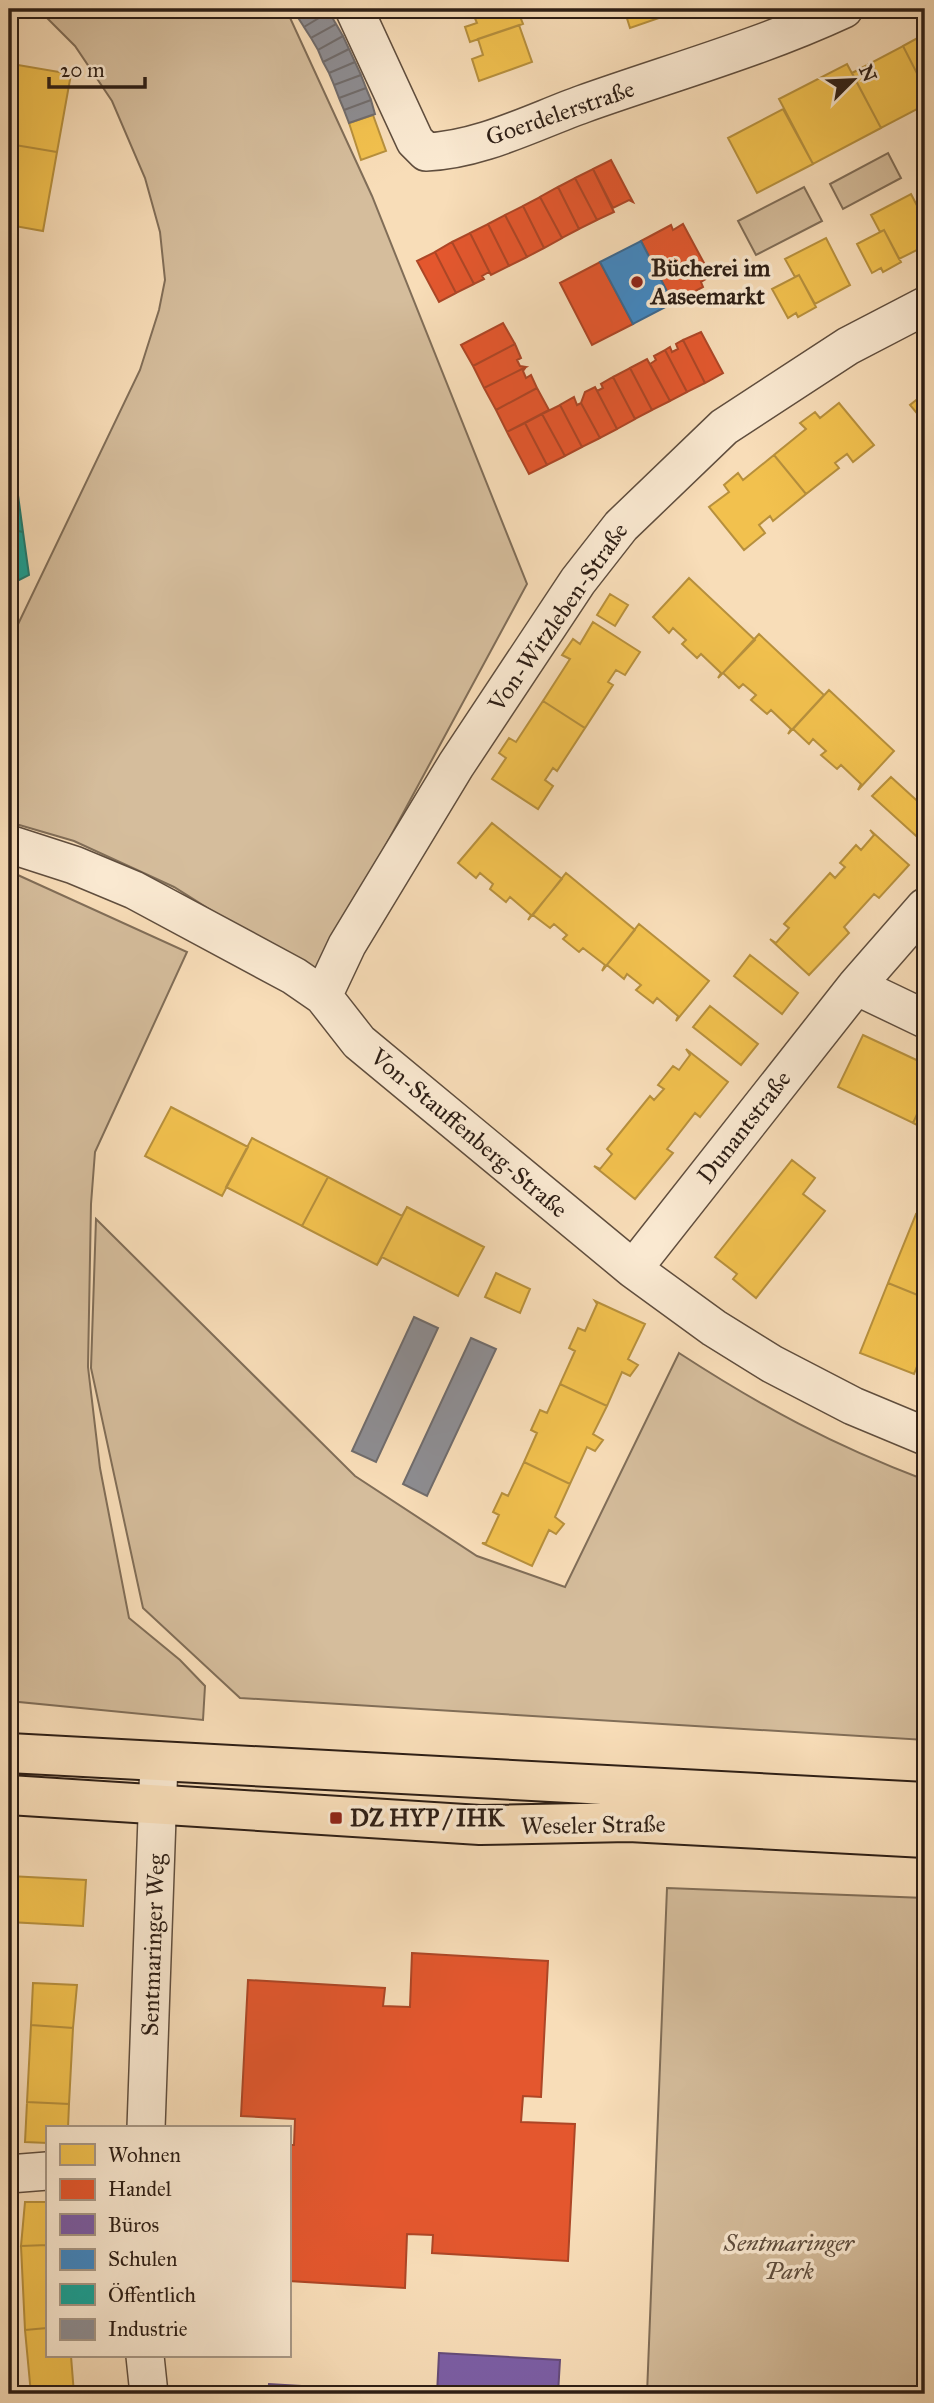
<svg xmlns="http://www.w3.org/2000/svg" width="934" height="2403" viewBox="0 0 934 2403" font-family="'IM FELL Great Primer',serif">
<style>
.green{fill:#d5bd9c;stroke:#816e58;stroke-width:2}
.homes{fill:#f2c14e;stroke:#b7903d;stroke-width:2}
.shops{fill:#e4572e;stroke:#ad4626;stroke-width:2}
.offices{fill:#7b5ea7;stroke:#644b7b;stroke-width:2}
.schools{fill:#3f88c5;stroke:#3a6890;stroke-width:2}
.public{fill:#17a398;stroke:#1e7b71;stroke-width:2}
.industry{fill:#8d8d92;stroke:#706c6c;stroke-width:2}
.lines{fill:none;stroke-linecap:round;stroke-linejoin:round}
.minor-casing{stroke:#604e3e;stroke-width:40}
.major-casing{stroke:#2d1e15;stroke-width:42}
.minor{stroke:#fae9d1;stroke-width:37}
.major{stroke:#f8ddb8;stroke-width:38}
.poi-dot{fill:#8f2418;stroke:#fae9d1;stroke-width:2.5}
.labels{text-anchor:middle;stroke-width:7;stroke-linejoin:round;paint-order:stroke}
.street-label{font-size:24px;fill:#2d1e15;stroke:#fae9d1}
.poi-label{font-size:24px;font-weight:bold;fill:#2d1e15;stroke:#fae9d1;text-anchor:start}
.park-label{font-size:24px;font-style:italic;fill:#5f4e3e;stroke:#fae9d1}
</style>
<rect width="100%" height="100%" fill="#f8ddb8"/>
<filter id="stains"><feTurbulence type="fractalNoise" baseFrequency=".00286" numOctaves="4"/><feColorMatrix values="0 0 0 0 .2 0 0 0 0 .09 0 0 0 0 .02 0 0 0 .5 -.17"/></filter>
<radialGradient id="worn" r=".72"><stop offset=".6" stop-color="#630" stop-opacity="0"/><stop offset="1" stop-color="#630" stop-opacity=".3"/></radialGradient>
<path class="green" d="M 38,9 L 286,9 L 372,196 L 527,584 L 315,976 L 174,887 L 74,841 L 9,822 L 9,643 L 140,370 L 159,310 L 165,280 L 160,232 L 145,178 L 112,101 L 75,46 Z
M 888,153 L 901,178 L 843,209 L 830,184 Z
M 804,187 L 822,221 L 756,255 L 738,221 Z
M 9,871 L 187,952 L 95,1152 L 91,1204 L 88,1367 L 100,1468 L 129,1618 L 180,1660 L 205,1686 L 203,1720 L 9,1701 Z
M 96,1219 L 355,1476 L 477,1556 L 565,1587 L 679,1353 C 762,1407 833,1445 925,1480 L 925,1740 L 240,1698 L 143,1608 L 91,1368 Z
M 667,1888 L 925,1898 L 925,2394 L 647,2394 Z"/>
<path class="homes" d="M 471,9 L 517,9 L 523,24 L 470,42 L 465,27 L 477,23 Z
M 624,9 L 682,9 L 682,10 L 630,28 Z
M 519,25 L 532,62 L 479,81 L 472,59 L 483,55 L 478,39 Z
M 925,34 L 925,89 L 903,46 Z
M 903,46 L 925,89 L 925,105 L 881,128 L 852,73 Z
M 12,64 L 71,74 L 57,152 L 9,144 L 9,106 L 12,107 L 15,87 L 9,86 Z
M 847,64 L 881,128 L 813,164 L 779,99 Z
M 783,109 L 813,164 L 757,193 L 728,138 Z
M 373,115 L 386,151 L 361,160 L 349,123 Z
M 9,144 L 57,152 L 43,231 L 9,225 Z
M 911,194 L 925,221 L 925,246 L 899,259 L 884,230 L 880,232 L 871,215 Z
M 884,230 L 901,262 L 883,272 L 881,268 L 872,273 L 857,244 Z
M 826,238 L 850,285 L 815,304 L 799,275 L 795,277 L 785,259 Z
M 799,275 L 816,307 L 798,317 L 796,313 L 788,318 L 772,289 Z
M 925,393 L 925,423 L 910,405 Z
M 839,403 L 874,445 L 853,462 L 847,454 L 835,463 L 839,468 L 806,494 L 774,455 L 806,429 L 800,423 L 815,412 L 820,418 Z
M 774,455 L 806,494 L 773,521 L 770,516 L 759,525 L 765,533 L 744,550 L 709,507 L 729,492 L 724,485 L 738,473 L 743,480 Z
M 689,578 L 755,640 L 718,678 L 721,673 L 701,654 L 697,658 L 682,644 L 686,640 L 673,628 L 669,633 L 653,617 Z
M 610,594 L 628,605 L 615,626 L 597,615 Z
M 593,622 L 640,652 L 625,675 L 616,670 L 608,682 L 613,685 L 585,728 L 543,701 L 570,659 L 562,655 L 573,639 L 580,644 Z
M 759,634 L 824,695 L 788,734 L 791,729 L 771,710 L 767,714 L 751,700 L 756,695 L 743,684 L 739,688 L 723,673 Z
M 829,690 L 894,751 L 858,790 L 861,784 L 841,765 L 837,769 L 821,755 L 826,751 L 813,739 L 809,744 L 793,729 Z
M 543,701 L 585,728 L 557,771 L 553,768 L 545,780 L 553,786 L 538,809 L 492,779 L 506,758 L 499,753 L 509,738 L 516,742 Z
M 891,777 L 925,808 L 925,844 L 872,796 Z
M 492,823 L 562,879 L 528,920 L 531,915 L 510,897 L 506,902 L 490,889 L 493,884 L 480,873 L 476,878 L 458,863 Z
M 870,830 L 909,865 L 879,898 L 874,894 L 844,927 L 849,933 L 809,975 L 770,939 L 776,943 L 789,928 L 784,924 L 830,873 L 835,878 L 845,867 L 840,863 L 856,845 L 861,850 L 874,835 Z
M 566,873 L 635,930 L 602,971 L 605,965 L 583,948 L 579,952 L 563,939 L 567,935 L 554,924 L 550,928 L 533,915 Z
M 639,924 L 709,981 L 676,1021 L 678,1016 L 657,998 L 653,1003 L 636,990 L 641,985 L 627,974 L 624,979 L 607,965 Z
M 750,955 L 798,993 L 782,1014 L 734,976 Z
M 710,1006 L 758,1044 L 741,1065 L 693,1027 Z
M 863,1035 L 925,1064 L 925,1097 L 913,1123 L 838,1087 Z
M 686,1049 L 728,1082 L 700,1117 L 695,1113 L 667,1149 L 673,1153 L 635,1199 L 594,1166 L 600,1169 L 612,1154 L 607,1149 L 650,1096 L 654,1100 L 664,1089 L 658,1085 L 673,1066 L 679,1070 L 690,1055 Z
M 925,1097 L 925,1129 L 913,1123 Z
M 171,1107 L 248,1147 L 222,1196 L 145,1156 Z
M 252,1138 L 328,1177 L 302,1226 L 226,1187 Z
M 792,1160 L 815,1178 L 803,1194 L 825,1211 L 756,1298 L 733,1279 L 737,1274 L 715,1257 Z
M 328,1177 L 402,1216 L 407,1207 L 377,1265 L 302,1226 Z
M 407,1207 L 484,1247 L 458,1296 L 382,1257 L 377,1265 Z
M 916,1214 L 925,1218 L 925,1298 L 888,1283 Z
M 496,1273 L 530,1289 L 520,1313 L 485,1297 Z
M 888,1283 L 925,1298 L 925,1346 L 914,1374 L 860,1353 Z
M 595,1301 L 645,1324 L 628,1359 L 638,1365 L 630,1376 L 622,1372 L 607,1406 L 560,1384 L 575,1351 L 569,1348 L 578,1328 L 585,1331 L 597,1304 Z
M 560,1384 L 607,1406 L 593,1434 L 603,1440 L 595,1451 L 587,1447 L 570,1484 L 524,1462 L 537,1433 L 531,1430 L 540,1410 L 547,1413 Z
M 524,1462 L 570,1484 L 555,1517 L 564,1524 L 556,1534 L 549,1530 L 532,1566 L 482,1543 L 486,1543 L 499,1515 L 493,1512 L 502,1493 L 508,1496 Z
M 9,1876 L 86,1880 L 83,1926 L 9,1922 Z
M 33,1983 L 77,1985 L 73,2028 L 31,2025 Z
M 31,2025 L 73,2028 L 69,2104 L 27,2102 Z
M 27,2102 L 69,2104 L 68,2128 L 47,2128 L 47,2143 L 25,2142 Z
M 25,2202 L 47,2202 L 47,2245 L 21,2246 Z
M 47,2245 L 47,2328 L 25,2330 L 21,2246 Z
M 47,2328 L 47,2356 L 71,2356 L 74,2394 L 31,2394 L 25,2330 Z"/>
<path class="shops" d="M 611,160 L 633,202 L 629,200 L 613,208 L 593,169 Z
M 593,169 L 614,212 L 597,220 L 575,178 Z
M 575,178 L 597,220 L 579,229 L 558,187 Z
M 558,187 L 579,229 L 562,238 L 540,197 Z
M 540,197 L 562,238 L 544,248 L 523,206 Z
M 523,206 L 544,248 L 527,257 L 505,215 Z
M 505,215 L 527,257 L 509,266 L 488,224 Z
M 488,224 L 509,266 L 491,275 L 470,233 Z
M 683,224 L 711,276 L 701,282 L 703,287 L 673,303 L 641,241 L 671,225 L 673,230 Z
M 470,233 L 491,275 L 489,272 L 482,276 L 484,279 L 474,284 L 452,242 Z
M 452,242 L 474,284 L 456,293 L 435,252 Z
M 435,252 L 456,293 L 439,302 L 417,261 Z
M 600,262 L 633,324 L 592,345 L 560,283 Z
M 503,323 L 515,344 L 473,366 L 461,345 Z
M 701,332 L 723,373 L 705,383 L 683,340 Z
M 683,340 L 705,383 L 687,392 L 665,350 L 670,347 L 672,352 L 678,349 L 676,344 Z
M 515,344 L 521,358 L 517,360 L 520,366 L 526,367 L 484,388 L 473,366 Z
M 665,350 L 687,392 L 670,401 L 650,364 L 656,360 L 654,356 Z
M 647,359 L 670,401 L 652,410 L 630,368 Z
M 526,367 L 523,371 L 526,378 L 531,375 L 537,388 L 496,410 L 484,388 Z
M 630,368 L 652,410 L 635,419 L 613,377 Z
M 613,377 L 635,419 L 617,429 L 597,391 L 603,388 L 601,384 Z
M 595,387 L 617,429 L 600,438 L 581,403 L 585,392 Z
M 537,388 L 549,410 L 507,432 L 496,410 Z
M 574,397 L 577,405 L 581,403 L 600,438 L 582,447 L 560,405 Z
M 560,405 L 582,447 L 565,456 L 542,414 Z
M 542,414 L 565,456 L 547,465 L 525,423 Z
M 525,423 L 547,465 L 529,474 L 507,432 Z
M 412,1953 L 548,1961 L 541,2097 L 523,2096 L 521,2122 L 575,2124 L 568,2261 L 432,2253 L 433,2235 L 407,2234 L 405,2288 L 289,2281 L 289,2145 L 294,2145 L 295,2119 L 241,2116 L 248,1980 L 385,1988 L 383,2006 L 410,2007 Z"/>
<path class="offices" d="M 439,2353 L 560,2360 L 558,2394 L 268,2394 L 269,2384 L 437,2394 Z"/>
<path class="schools" d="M 641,241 L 673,303 L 633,324 L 600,262 Z"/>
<path class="public" d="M 9,451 L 12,451 L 23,532 L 9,529 Z
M 9,529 L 23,532 L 29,575 L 15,582 L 14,588 L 9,591 Z"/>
<path class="industry" d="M 307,9 L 327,9 L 329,12 L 304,27 L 297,16 Z
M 329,12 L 336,24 L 311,38 L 304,27 Z
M 336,24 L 343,36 L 318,50 L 311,38 Z
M 343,36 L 349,49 L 323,62 L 318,50 Z
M 349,49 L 355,62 L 329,73 L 323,62 Z
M 355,62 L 361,75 L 334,85 L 329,73 Z
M 361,75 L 366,88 L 339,98 L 334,85 Z
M 366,88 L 371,100 L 344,110 L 339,98 Z
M 371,100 L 375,114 L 349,123 L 344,110 Z
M 414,1317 L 438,1328 L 376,1462 L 352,1451 Z
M 471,1338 L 496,1349 L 427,1496 L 403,1484 Z"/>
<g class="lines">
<g class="minor-casing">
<path id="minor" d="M 354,9 L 415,141 L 426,152 C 480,150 533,122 583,104 C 670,73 760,48 844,9
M 9,844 L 74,865 L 134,890 L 294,976 L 323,996 L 359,1042 L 633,1269 L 714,1328 L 772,1364 L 853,1406 L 925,1436
M 856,986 L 925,1019
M 323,996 L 347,945 L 456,765 L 578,581 L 621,526 L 724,427 L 848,346 L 925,306
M 633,1269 L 856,986 L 925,907
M 146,2128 L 159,1761
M 9,2174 L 47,2171
M 145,2356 L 149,2394"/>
</g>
<g class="major-casing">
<path id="major" d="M 9,1753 L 925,1802
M 9,1795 L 480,1825 L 629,1822 L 925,1838"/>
</g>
<use href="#minor" class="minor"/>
<use href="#major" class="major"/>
</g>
<g class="poi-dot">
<circle cx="637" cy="282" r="7"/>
<rect x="329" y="1811" width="14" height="14" rx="3.5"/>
</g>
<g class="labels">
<g class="street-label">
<text transform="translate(560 113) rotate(-19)" y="8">Goerdelerstraße</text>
<text transform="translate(558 617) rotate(-55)" y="8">Von-Witzleben-Straße</text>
<text transform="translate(744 1127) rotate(-52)" y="8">Dunantstraße</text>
<text transform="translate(469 1133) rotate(40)" y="8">Von-Stauffenberg-Straße</text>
<text transform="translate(593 1825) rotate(-1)" y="8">Weseler Straße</text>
<text transform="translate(153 1945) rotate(-88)" y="8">Sentmaringer Weg</text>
</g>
<g class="poi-label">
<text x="651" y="276">Bücherei im<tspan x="651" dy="28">Aaseemarkt</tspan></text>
<text x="350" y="1826">DZ HYP / IHK</text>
</g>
<g class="park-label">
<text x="789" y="2251">Sentmaringer<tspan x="789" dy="28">Park</tspan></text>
</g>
</g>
<rect width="934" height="2403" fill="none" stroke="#f8ddb8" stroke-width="35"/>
<rect x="10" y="10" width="913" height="2382" fill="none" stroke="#2d1e15" stroke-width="3.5"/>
<rect x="18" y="18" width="899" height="2368" fill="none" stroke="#2d1e15" stroke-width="2"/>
<rect x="46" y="2126" width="245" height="231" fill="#fae9d1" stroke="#a89886" stroke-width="2"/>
<rect x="60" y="2144" width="35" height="21" fill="#f2c14e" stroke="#a89886" stroke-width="2"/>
<text x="108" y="2162" font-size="21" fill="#2d1e15">Wohnen</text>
<rect x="60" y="2179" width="35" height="21" fill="#e4572e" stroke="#a89886" stroke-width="2"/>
<text x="108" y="2196" font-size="21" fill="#2d1e15">Handel</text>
<rect x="60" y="2214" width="35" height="21" fill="#7b5ea7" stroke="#a89886" stroke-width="2"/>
<text x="108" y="2232" font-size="21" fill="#2d1e15">Büros</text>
<rect x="60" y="2249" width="35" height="21" fill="#3f88c5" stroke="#a89886" stroke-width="2"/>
<text x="108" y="2266" font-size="21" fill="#2d1e15">Schulen</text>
<rect x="60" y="2284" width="35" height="21" fill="#17a398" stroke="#a89886" stroke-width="2"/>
<text x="108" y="2302" font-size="21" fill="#2d1e15">Öffentlich</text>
<rect x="60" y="2319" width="35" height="21" fill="#8d8d92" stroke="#a89886" stroke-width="2"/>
<text x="108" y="2336" font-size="21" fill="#2d1e15">Industrie</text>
<g transform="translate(853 80) rotate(66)" stroke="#fae9d1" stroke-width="5" paint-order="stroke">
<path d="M0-5L12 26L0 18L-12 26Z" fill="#2d1e15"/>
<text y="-10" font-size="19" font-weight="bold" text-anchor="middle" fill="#2d1e15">N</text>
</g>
<path d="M49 77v10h96v-10" fill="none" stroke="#2d1e15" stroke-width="3.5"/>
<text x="60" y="77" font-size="21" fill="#2d1e15" stroke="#fae9d1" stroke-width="5" paint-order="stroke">20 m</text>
<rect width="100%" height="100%" filter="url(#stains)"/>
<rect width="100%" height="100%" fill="url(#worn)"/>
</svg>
